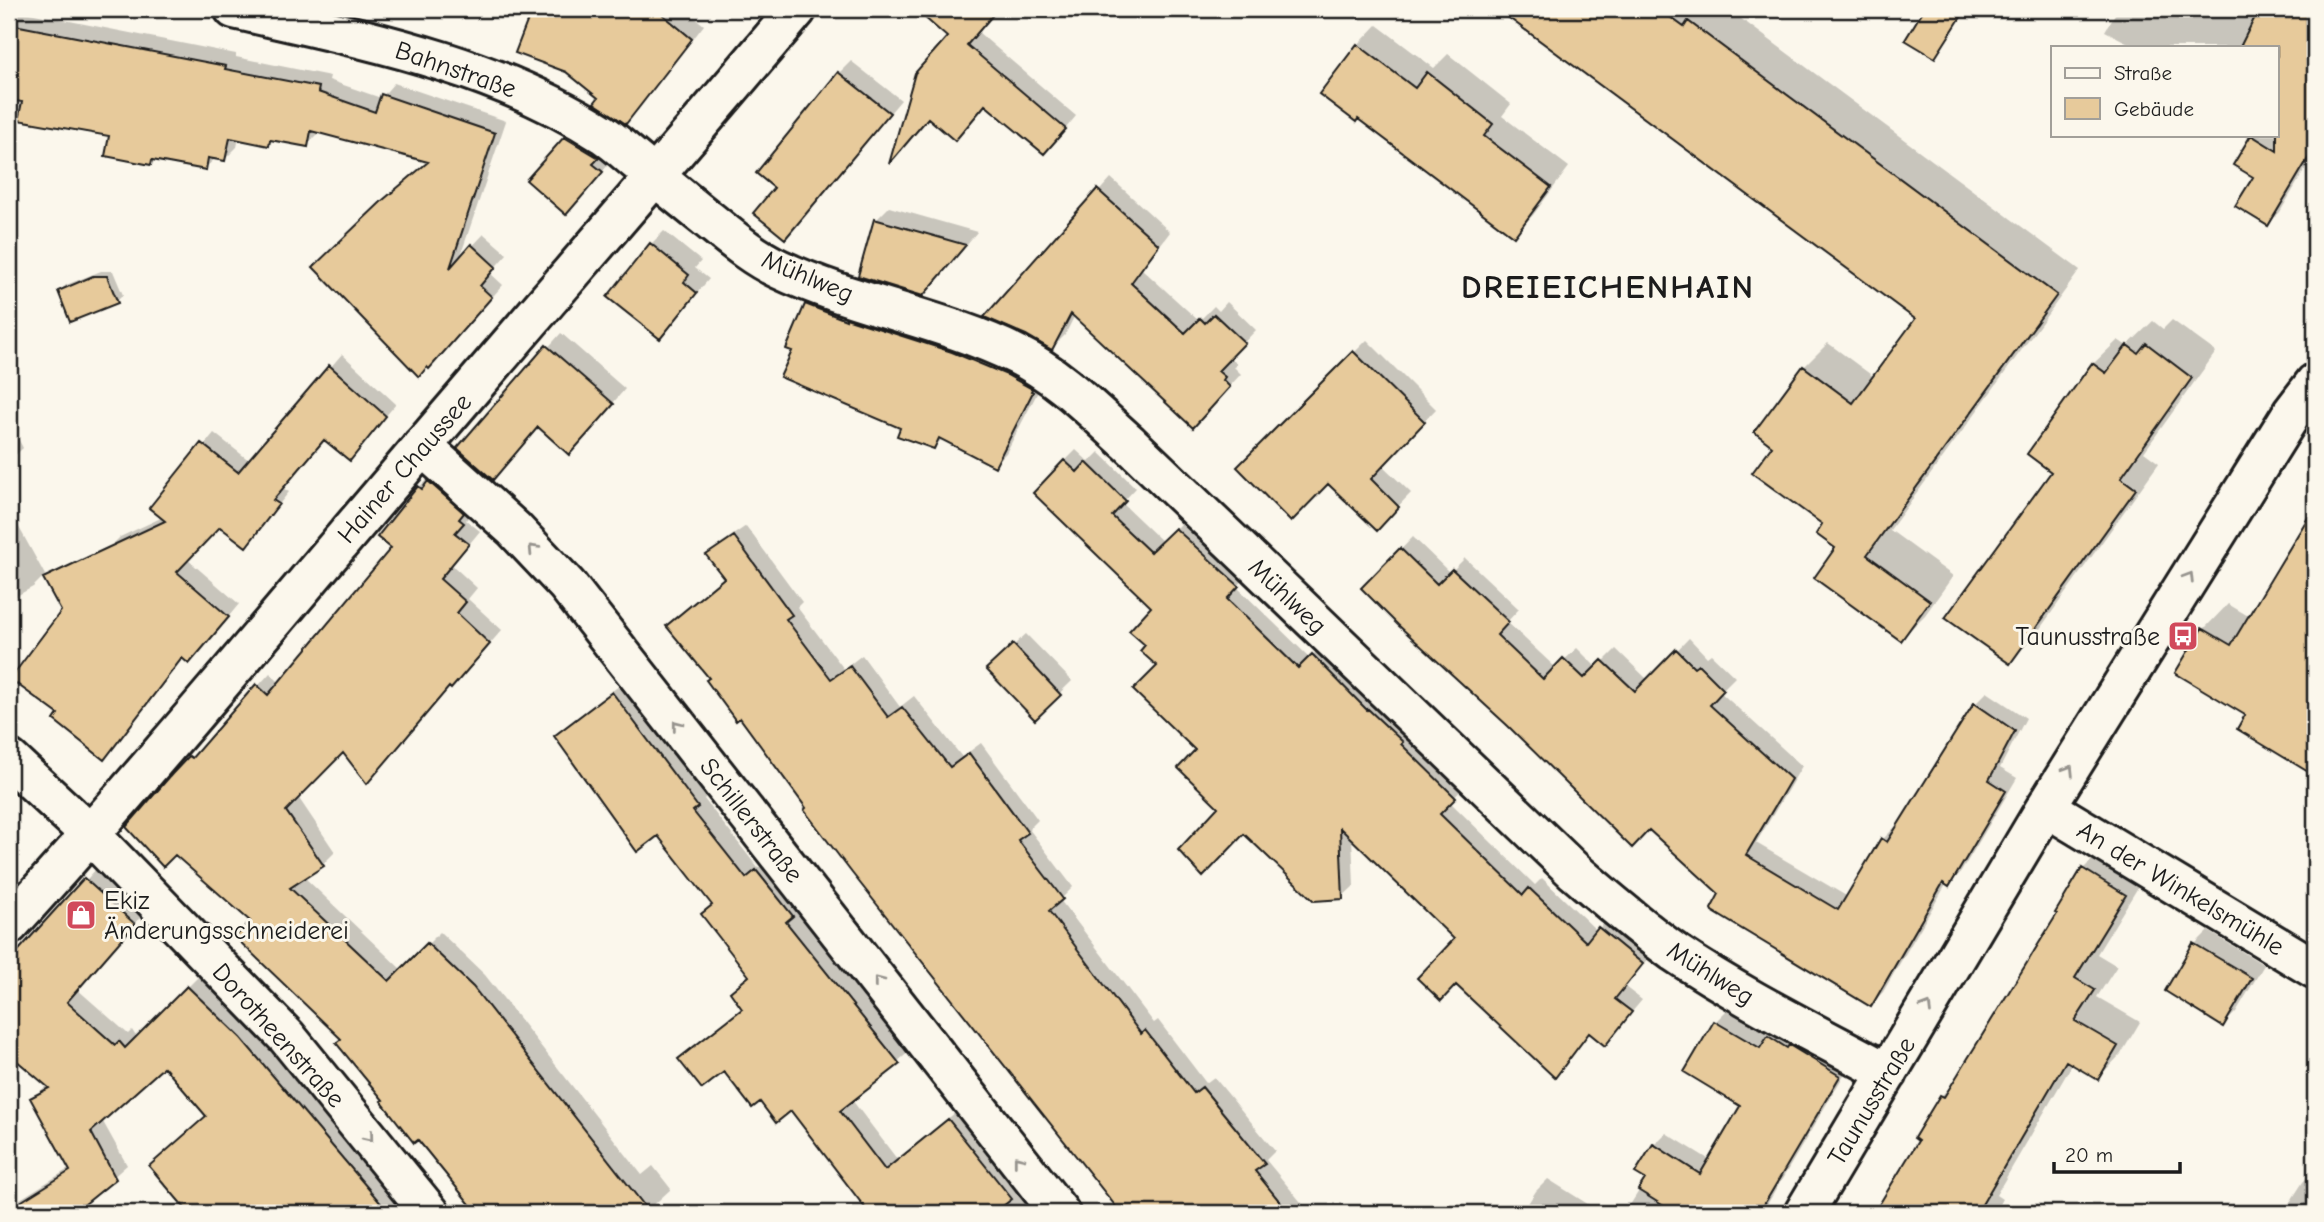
<svg xmlns="http://www.w3.org/2000/svg" width="2324" height="1222" viewBox="0 0 2324 1222" font-family="'Comic Neue',sans-serif">
<style>
.shadow{fill:#0003}
.building{fill:#e7ca9b;stroke:#1c1c1c;stroke-width:2}
.lines{fill:none;stroke-linecap:round;stroke-linejoin:round}
.minor-casing{stroke:#1c1c1c;stroke-width:44}
.tertiary-casing{stroke:#1c1c1c;stroke-width:44}
.minor{stroke:#fbf7ec;stroke-width:38}
.tertiary{stroke:#fbf7ec;stroke-width:38}
.oneway{stroke:#97948e}
.labels{text-anchor:middle;stroke-width:6;stroke-linejoin:round;paint-order:stroke}
.street-label{font-size:26px;fill:#1c1c1c;stroke:#fbf7ec}
.poi-label{font-size:26px;fill:#1c1c1c;stroke:#fbf7ec;text-anchor:end}
.district-label{font-size:33px;font-weight:bold;letter-spacing:2px;fill:#1c1c1c;stroke:#fbf7ec}
</style>
<rect width="100%" height="100%" fill="#fbf7ec"/>
<filter id="ink" filterUnits="userSpaceOnUse"><feTurbulence type="fractalNoise" baseFrequency=".0143" numOctaves="2"/><feDisplacementMap in="SourceGraphic" scale="14" xChannelSelector="R" yChannelSelector="G"/><feConvolveMatrix kernelMatrix="1 2 1 2 8 2 1 2 1" color-interpolation-filters="sRGB"/></filter>
<g filter="url(#ink)">
<path class="shadow" d="M 9,9 L 236,54 L 236,57 L 330,76 L 329,80 L 381,98 L 394,83 L 506,121 L 459,260 L 484,234 L 507,254 L 490,273 L 503,285 L 441,354 L 430,160 L 319,133 L 307,145 L 274,138 L 269,144 L 239,138 L 237,147 L 225,159 L 216,158 L 205,168 L 155,159 L 150,163 L 111,135 L 24,101 L 9,98 Z
M 475,9 L 507,9 L 498,18 Z
M 534,9 L 684,9 L 704,25 L 639,109 L 626,122 L 601,98 L 567,70 L 517,52 Z
M 917,9 L 997,9 L 978,32 L 1076,116 L 1056,140 L 986,104 L 955,139 L 929,116 L 893,158 L 950,37 Z
M 1500,9 L 1728,9 L 2080,270 L 1890,530 L 1953,576 L 1925,615 L 1901,639 L 1838,548 L 1825,524 L 1774,445 L 1804,367 L 1828,343 L 1874,377 L 1917,318 Z
M 2118,9 L 2315,9 L 2315,157 L 2313,156 L 2280,212 L 2268,224 L 2255,177 L 2251,139 L 2243,135 L 2277,135 L 2277,47 L 2136,47 L 2105,31 Z
M 1377,25 L 1434,68 L 1448,54 L 1511,104 L 1502,116 L 1569,167 L 1533,215 L 1514,234 L 1359,117 L 1321,93 L 1358,45 Z
M 851,61 L 901,100 L 785,237 L 776,188 L 839,73 Z
M 579,125 L 614,158 L 579,199 L 566,138 Z
M 1111,178 L 1170,232 L 1142,269 L 1199,321 L 1214,306 L 1219,311 L 1227,302 L 1256,330 L 1230,357 L 1237,364 L 1234,367 L 1241,374 L 1205,413 L 1075,315 L 1065,335 L 1052,348 L 1027,333 L 987,316 Z
M 889,207 L 977,232 L 936,281 L 876,220 Z
M 664,231 L 701,261 L 695,268 L 709,279 L 660,337 L 610,296 L 651,244 Z
M 101,271 L 113,271 L 123,295 L 117,301 L 60,291 L 66,285 Z
M 818,293 L 1044,380 L 1006,453 L 994,465 L 943,438 L 934,447 L 902,427 L 794,350 L 806,305 Z
M 2172,320 L 2216,352 L 2144,452 L 2159,463 L 2034,637 L 2009,662 L 2053,471 L 2093,364 L 2118,340 L 2127,346 L 2153,321 L 2163,329 Z
M 9,327 L 18,344 L 9,353 Z
M 561,333 L 625,389 L 582,439 L 539,426 L 505,465 L 459,448 Z
M 1367,340 L 1436,409 L 1382,465 L 1411,493 L 1377,528 L 1328,482 L 1239,467 Z
M 342,354 L 396,404 L 350,458 L 325,438 L 283,488 L 289,492 L 246,545 L 220,525 L 187,559 L 239,604 L 201,650 L 184,657 L 116,746 L 104,757 L 108,549 L 120,537 L 163,517 L 152,508 L 214,433 L 250,461 Z
M 9,421 L 23,448 L 9,461 Z
M 1076,450 L 1089,462 L 1099,452 L 1136,488 L 1122,503 L 1163,542 L 1187,518 L 1249,574 L 1237,587 L 1310,658 L 1324,644 L 1466,785 L 1450,802 L 1535,885 L 1542,878 L 1597,931 L 1610,917 L 1653,952 L 1625,987 L 1642,1000 L 1605,1044 L 1590,1032 L 1566,1065 L 1555,1076 L 1456,939 L 1352,837 L 1354,886 L 1342,897 L 1221,807 L 1197,750 L 1147,645 L 1154,607 L 1065,461 Z
M 432,475 L 475,510 L 466,520 L 480,531 L 452,565 L 477,588 L 468,599 L 502,630 L 463,674 L 450,686 L 343,750 L 298,797 L 335,852 L 323,864 L 304,877 L 402,970 L 440,932 L 485,975 L 642,1175 L 653,1166 L 671,1189 L 647,1211 L 648,1213 L 480,1213 L 385,1100 L 343,1038 L 253,921 L 173,775 L 203,745 L 204,746 L 270,673 L 280,683 L 393,548 L 419,487 Z
M 9,509 L 45,575 L 33,587 L 9,600 Z
M 2315,509 L 2315,774 L 2240,728 L 2248,715 L 2204,629 L 2228,604 L 2250,617 Z
M 746,526 L 802,602 L 797,607 L 844,669 L 862,655 L 900,707 L 914,696 L 962,757 L 981,743 L 1038,820 L 1029,829 L 1073,887 L 1060,900 L 1154,1023 L 1158,1020 L 1206,1083 L 1214,1077 L 1275,1151 L 1266,1160 L 1310,1213 L 1122,1213 L 807,810 L 808,808 L 711,678 L 669,626 L 725,577 L 709,556 L 720,544 Z
M 1413,537 L 1450,573 L 1465,558 L 1519,609 L 1507,622 L 1556,668 L 1577,648 L 1597,668 L 1616,649 L 1648,680 L 1689,638 L 1707,657 L 1711,654 L 1735,677 L 1720,692 L 1802,766 L 1756,843 L 1848,897 L 1883,839 L 1895,827 L 1898,829 L 1975,704 L 1987,692 L 2026,718 L 2000,768 L 2017,778 L 1961,872 L 1949,885 L 1947,883 L 1883,992 L 1871,1004 L 1722,894 L 1649,828 L 1632,845 L 1364,588 Z
M 1026,634 L 1072,681 L 1035,717 L 1001,657 Z
M 624,682 L 708,794 L 704,799 L 758,868 L 769,860 L 803,903 L 797,910 L 910,1051 L 852,1100 L 897,1159 L 960,1109 L 1039,1213 L 865,1213 L 869,1211 L 791,1109 L 760,1100 L 724,1069 L 681,1059 L 744,1007 L 732,992 L 751,975 L 713,904 L 659,834 L 556,736 L 568,725 Z
M 2107,845 L 2148,871 L 2097,954 L 2117,966 L 2097,997 L 2140,1022 L 2121,1054 L 2098,1078 L 2073,1063 L 1996,1195 L 2002,1199 L 1994,1213 L 1877,1213 L 1921,1140 L 1941,1096 L 1958,1079 L 2059,914 L 2083,869 Z
M 97,868 L 146,911 L 77,989 L 128,1034 L 132,1030 L 137,1038 L 200,975 L 252,1026 L 411,1213 L 191,1213 L 151,1167 L 207,1116 L 165,1065 L 102,1120 L 127,1165 L 86,1201 L 89,1208 L 84,1213 L 9,1213 L 9,1206 L 70,1168 L 32,1099 L 47,1085 L 9,1052 L 9,1035 L 14,1029 L 9,1024 L 9,966 Z
M 2208,931 L 2264,965 L 2236,1012 L 2223,1025 L 2174,997 L 2195,944 Z
M 1728,1009 L 1771,1035 L 1781,1025 L 1851,1063 L 1762,1213 L 1625,1213 L 1647,1178 L 1654,1145 L 1666,1133 L 1710,1160 L 1742,1105 L 1715,1022 Z
M 2315,1169 L 2315,1213 L 2283,1213 L 2303,1182 Z
M 1548,1179 L 1602,1213 L 1522,1213 L 1536,1191 Z"/>
<path class="building" d="M 532,9 L 656,9 L 692,39 L 626,124 L 594,103 L 598,98 L 566,72 L 515,53 Z
M 915,9 L 998,9 L 967,45 L 1066,129 L 1044,154 L 985,105 L 955,141 L 928,118 L 889,164 L 915,73 L 947,37 Z
M 1497,9 L 1659,9 L 1684,27 L 1688,21 L 2057,295 L 1867,555 L 1930,601 L 1901,641 L 1814,578 L 1835,548 L 1816,534 L 1822,524 L 1752,473 L 1772,446 L 1754,432 L 1803,366 L 1853,403 L 1915,319 Z
M 1924,9 L 1966,9 L 1935,58 L 1905,40 Z
M 2259,9 L 2315,9 L 2315,147 L 2268,226 L 2235,206 L 2253,177 L 2233,165 L 2251,135 L 2277,151 L 2277,47 L 2240,47 Z
M 9,24 L 226,66 L 225,69 L 319,87 L 318,92 L 375,112 L 381,94 L 495,133 L 450,268 L 471,244 L 496,267 L 480,286 L 492,297 L 429,369 L 427,367 L 419,377 L 313,267 L 383,200 L 428,162 L 311,131 L 308,147 L 270,140 L 269,146 L 230,138 L 225,161 L 208,158 L 206,170 L 152,160 L 151,165 L 105,156 L 109,136 L 18,120 L 22,102 L 9,100 Z
M 1357,44 L 1415,88 L 1427,72 L 1493,124 L 1484,136 L 1551,187 L 1514,237 L 1358,119 L 1356,122 L 1319,94 Z
M 838,72 L 890,113 L 785,239 L 753,213 L 774,188 L 756,173 Z
M 564,137 L 599,158 L 593,164 L 603,172 L 566,215 L 526,180 Z
M 1097,189 L 1159,245 L 1131,283 L 1185,333 L 1200,318 L 1205,323 L 1214,314 L 1245,343 L 1218,371 L 1225,377 L 1223,380 L 1230,387 L 1193,428 L 1071,314 L 1052,350 L 1026,335 L 984,317 Z
M 874,219 L 966,245 L 923,296 L 858,276 Z
M 650,243 L 689,275 L 684,282 L 697,293 L 660,339 L 607,297 Z
M 93,276 L 107,276 L 118,303 L 70,322 L 58,291 Z
M 805,304 L 846,320 L 846,318 L 952,352 L 1007,375 L 1032,389 L 1031,391 L 1033,392 L 995,467 L 939,438 L 934,449 L 897,436 L 900,428 L 780,377 L 792,351 L 786,349 Z
M 2146,343 L 2192,378 L 2121,478 L 2136,489 L 2010,664 L 1945,618 L 2051,472 L 2027,454 L 2092,363 L 2106,373 L 2127,345 L 2138,353 Z
M 546,345 L 614,404 L 569,455 L 538,427 L 493,480 L 457,448 Z
M 1353,351 L 1425,422 L 1371,479 L 1399,507 L 1377,531 L 1328,484 L 1291,522 L 1237,467 Z
M 329,365 L 386,416 L 350,461 L 324,440 L 273,500 L 279,504 L 246,547 L 220,527 L 177,572 L 229,617 L 189,664 L 182,658 L 104,760 L 54,720 L 58,714 L 10,679 L 61,611 L 43,578 L 165,521 L 149,508 L 201,443 L 238,472 Z
M 1064,460 L 1077,472 L 1086,462 L 1126,501 L 1112,516 L 1150,552 L 1175,528 L 1239,586 L 1227,599 L 1298,668 L 1312,654 L 1367,710 L 1368,709 L 1403,742 L 1401,744 L 1456,798 L 1440,814 L 1523,895 L 1529,888 L 1586,942 L 1598,927 L 1643,964 L 1615,999 L 1632,1012 L 1605,1046 L 1589,1033 L 1555,1078 L 1456,985 L 1441,1001 L 1417,978 L 1454,939 L 1340,828 L 1343,899 L 1314,901 L 1244,834 L 1203,877 L 1178,850 L 1218,807 L 1178,768 L 1195,750 L 1133,690 L 1157,666 L 1140,651 L 1145,645 L 1129,631 L 1151,607 L 1033,493 Z
M 428,481 L 464,513 L 459,519 L 464,523 L 455,533 L 469,544 L 440,579 L 466,602 L 457,613 L 490,644 L 451,689 L 449,687 L 367,784 L 343,753 L 286,811 L 324,866 L 290,888 L 389,981 L 427,943 L 473,987 L 650,1213 L 477,1213 L 418,1140 L 414,1143 L 381,1101 L 383,1100 L 336,1043 L 341,1039 L 235,937 L 250,921 L 175,855 L 163,867 L 126,827 L 172,774 L 189,756 L 192,758 L 256,684 L 268,695 L 391,548 L 377,537 L 418,486 L 422,489 Z
M 2315,506 L 2315,776 L 2237,729 L 2245,715 L 2175,673 L 2202,628 L 2231,645 Z
M 734,536 L 792,615 L 786,619 L 831,679 L 850,666 L 888,717 L 902,707 L 950,767 L 969,753 L 1028,833 L 1018,840 L 1063,899 L 1049,911 L 1141,1034 L 1145,1030 L 1194,1093 L 1202,1087 L 1265,1164 L 1255,1171 L 1289,1213 L 1121,1213 L 852,873 L 804,810 L 806,808 L 740,718 L 736,721 L 706,680 L 709,678 L 666,626 L 724,578 L 706,555 Z
M 1400,548 L 1437,584 L 1452,569 L 1509,622 L 1497,635 L 1543,679 L 1563,658 L 1584,678 L 1602,660 L 1635,691 L 1676,649 L 1694,667 L 1698,664 L 1724,690 L 1710,705 L 1791,779 L 1746,855 L 1838,910 L 1881,838 L 1887,842 L 1974,703 L 2015,731 L 1989,780 L 2006,791 L 1949,887 L 1943,883 L 1871,1007 L 1712,911 L 1711,909 L 1719,894 L 1649,830 L 1632,848 L 1508,726 L 1398,625 L 1361,588 Z
M 1013,644 L 1061,695 L 1035,720 L 986,669 Z
M 612,692 L 698,807 L 693,811 L 746,878 L 756,870 L 793,916 L 786,922 L 900,1064 L 840,1111 L 885,1170 L 948,1119 L 1012,1199 L 994,1213 L 869,1213 L 791,1111 L 776,1123 L 760,1102 L 752,1108 L 724,1072 L 702,1089 L 678,1059 L 742,1009 L 730,992 L 749,976 L 701,914 L 712,905 L 658,836 L 637,852 L 554,736 Z
M 2082,868 L 2126,895 L 2075,978 L 2095,990 L 2075,1021 L 2118,1046 L 2098,1080 L 2066,1061 L 1977,1213 L 1874,1213 L 1918,1141 L 1914,1138 L 1940,1095 L 1944,1097 L 2057,914 L 2055,913 Z
M 84,878 L 135,924 L 67,1002 L 115,1045 L 119,1041 L 125,1048 L 187,986 L 241,1038 L 389,1213 L 189,1213 L 149,1166 L 206,1116 L 164,1067 L 91,1132 L 116,1179 L 74,1213 L 9,1213 L 9,1209 L 70,1171 L 30,1098 L 49,1088 L 9,1054 L 9,961 Z
M 2193,943 L 2252,978 L 2223,1027 L 2165,991 Z
M 1714,1021 L 1760,1048 L 1768,1036 L 1787,1048 L 1789,1045 L 1840,1076 L 1759,1213 L 1675,1213 L 1638,1190 L 1645,1179 L 1635,1173 L 1653,1144 L 1700,1174 L 1740,1106 L 1684,1072 Z"/>
<g class="lines">
<g class="minor-casing">
<path id="minor" d="M 234,9 C 360,38 493,63 603,134 C 616,143 628,154 640,164 C 663,183 686,202 710,221 C 731,238 753,257 779,269 C 855,305 942,318 1017,355 C 1060,376 1094,412 1129,443 L 1574,871 C 1607,899 1639,927 1674,952 C 1742,998 1816,1034 1888,1073
M 422,446 L 514,529 L 567,585 L 1060,1213
M 9,759 L 91,835
M 2046,807 L 2315,969
M 1804,1213 L 2046,807 L 2292,413 L 2315,383"/>
</g>
<g class="tertiary-casing">
<path id="tertiary" d="M 91,835 L 287,1037 L 430,1213
M 9,925 C 144,777 272,622 402,470 C 533,316 667,164 797,9"/>
</g>
<use href="#minor" class="minor"/>
<use href="#tertiary" class="tertiary"/>
</g>
<defs><path id="oneway-chevron" d="M-2-3.5L2.5 0L-2 3.5" fill="none" stroke-width="1.6" stroke-linecap="round" stroke-linejoin="round" transform="scale(1.75)"/></defs>
<g class="oneway">
<use href="#oneway-chevron" transform="translate(533 549) rotate(-133)"/>
<use href="#oneway-chevron" transform="translate(2189 577) rotate(-58)"/>
<use href="#oneway-chevron" transform="translate(677 725) rotate(-128)"/>
<use href="#oneway-chevron" transform="translate(2069 770) rotate(-58)"/>
<use href="#oneway-chevron" transform="translate(878 981) rotate(-128)"/>
<use href="#oneway-chevron" transform="translate(1927 1007) rotate(-59)"/>
<use href="#oneway-chevron" transform="translate(369 1137) rotate(51)"/>
<use href="#oneway-chevron" transform="translate(1018 1160) rotate(-128)"/>
</g>
</g>
<defs>
<g id="bus-square" transform="scale(1.575)"><rect x="-9" y="-9" width="18" height="18" rx="4" fill="#d1495b" stroke="#fbf7ec"/><path d="M-5-6H5V4H4V6H2V4H-2V6H-4V4H-5ZM-3.5-4V0h7V-4ZM-3.5 1.2v1.5H-2V1.2ZM2 1.2v1.5H3.5V1.2Z" fill="#fff"/></g>
<g id="shop-square" transform="scale(1.575)"><rect x="-9" y="-9" width="18" height="18" rx="4" fill="#d1495b" stroke="#fbf7ec"/><path d="M-5-2.5h2.3a2.7 3.5 0 0 1 5.4 0H5L5.5 6h-11ZM-1.5-2.5h3a1.5 2.3 0 0 0-3 0Z" fill="#fff"/></g>
</defs>
<g fill-rule="evenodd">
<use href="#bus-square" x="2183" y="636"/>
<use href="#shop-square" x="81" y="915"/>
</g>
<g class="labels">
<g class="street-label">
<text transform="translate(456 69) rotate(19)" y="9">Bahnstraße</text>
<text transform="translate(808 276) rotate(23)" y="9">Mühlweg</text>
<text transform="translate(404 468) rotate(-49)" y="9">Hainer Chaussee</text>
<text transform="translate(1288 596) rotate(44)" y="9">Mühlweg</text>
<text transform="translate(752 820) rotate(52)" y="9">Schillerstraße</text>
<text transform="translate(2181 888) rotate(31)" y="9">An der Winkelsmühle</text>
<text transform="translate(1711 973) rotate(32)" y="9">Mühlweg</text>
<text transform="translate(279 1035) rotate(48)" y="9">Dorotheenstraße</text>
<text transform="translate(1871 1101) rotate(-59)" y="9">Taunusstraße</text>
</g>
<g class="poi-label">
<text x="2160" y="645">Taunusstraße</text>
<text x="104" y="909" text-anchor="start">Ekiz<tspan x="104" dy="30">Änderungsschneiderei</tspan></text>
</g>
<g class="district-label">
<text x="1608" y="298">DREIEICHENHAIN</text>
</g>
</g>
<rect width="2324" height="1222" fill="none" stroke="#fbf7ec" stroke-width="35"/>
<rect x="18" y="18" width="2289" height="1187" fill="none" stroke="#1c1c1c" stroke-width="2.5" filter="url(#ink)"/>
<rect x="2051" y="46" width="228" height="91" fill="#fbf7ec" stroke="#a29f99" stroke-width="2"/>
<rect x="2065" y="68" width="35" height="10" fill="#fbf7ec" stroke="#a29f99" stroke-width="2"/>
<text x="2114" y="80" font-size="21" fill="#1c1c1c">Straße</text>
<rect x="2065" y="98" width="35" height="21" fill="#e7ca9b" stroke="#a29f99" stroke-width="2"/>
<text x="2114" y="116" font-size="21" fill="#1c1c1c">Gebäude</text>
<path d="M2054 1162v10h126v-10" fill="none" stroke="#1c1c1c" stroke-width="3.5"/>
<text x="2065" y="1162" font-size="21" fill="#1c1c1c" stroke="#fbf7ec" stroke-width="5" paint-order="stroke">20 m</text>
</svg>
